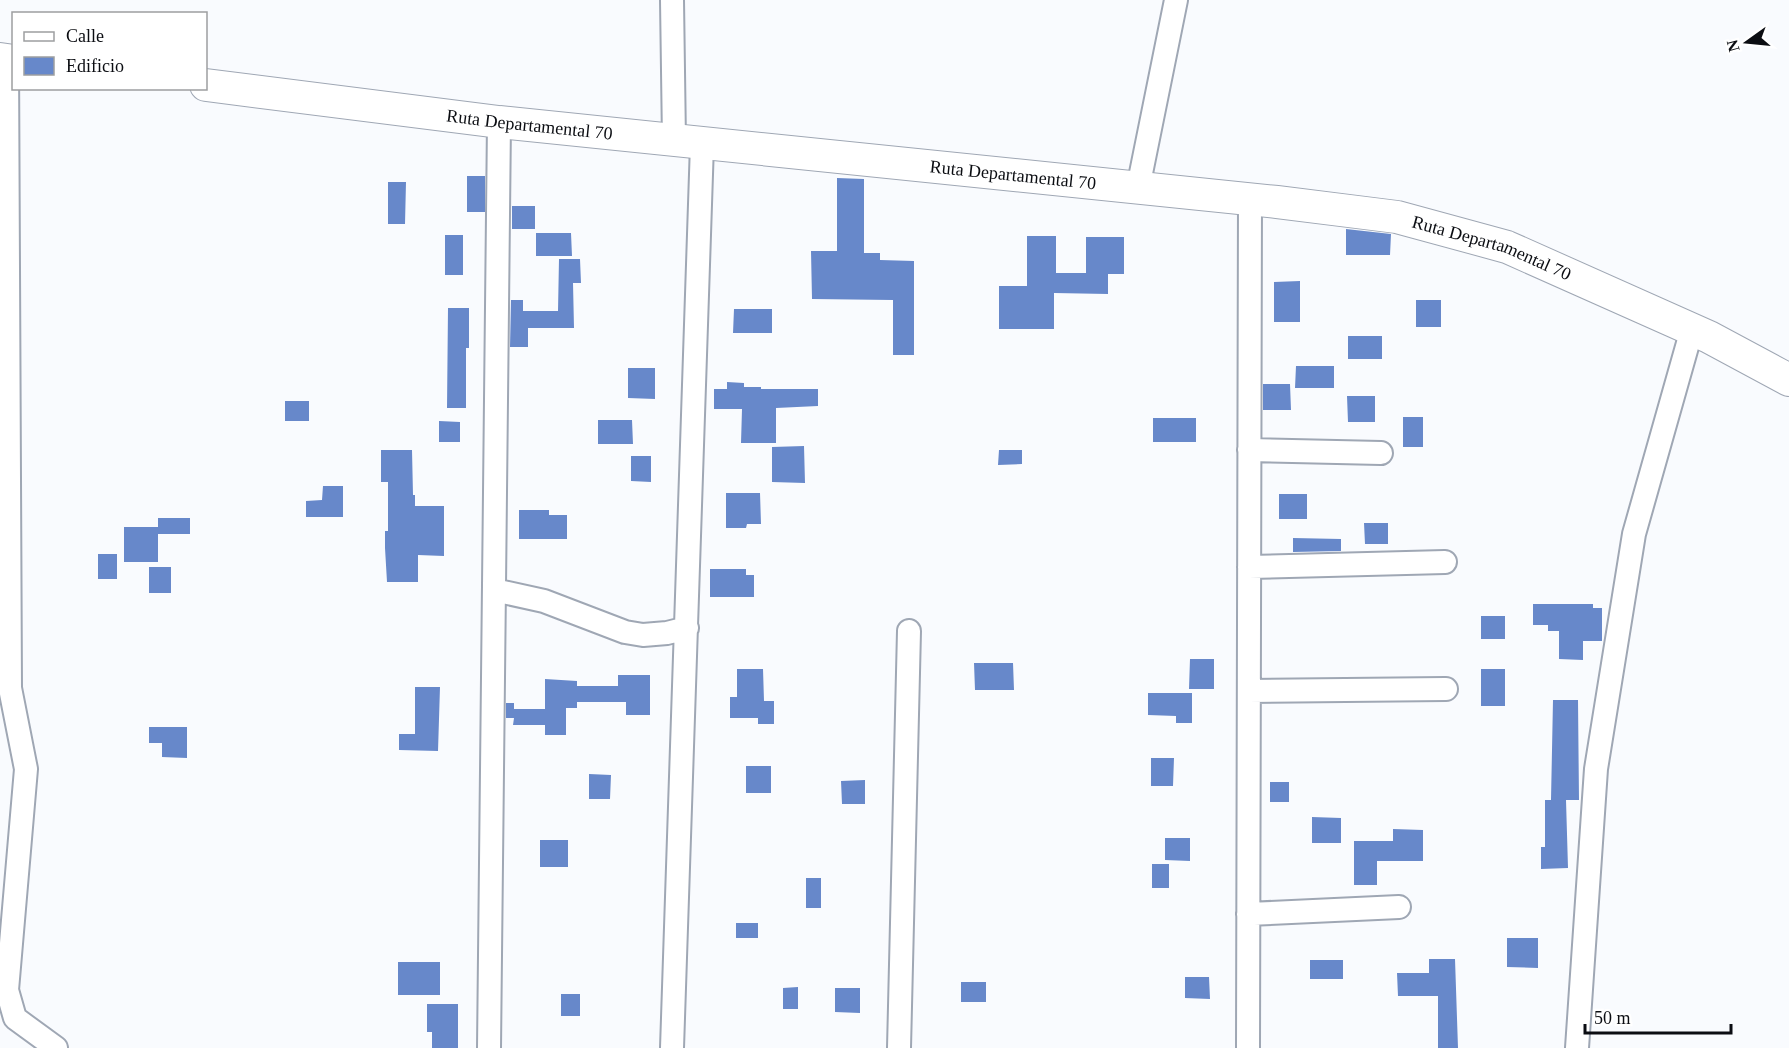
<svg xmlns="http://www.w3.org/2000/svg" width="1789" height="1048" viewBox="0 0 1789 1048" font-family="Georgia,serif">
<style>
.building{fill:#6788ca}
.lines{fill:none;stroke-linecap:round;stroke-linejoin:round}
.minor-casing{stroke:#9fa7b4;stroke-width:26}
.secondary-casing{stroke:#9fa7b4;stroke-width:34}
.minor{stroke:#fff;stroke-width:22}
.secondary{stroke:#fff;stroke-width:32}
.labels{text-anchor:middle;stroke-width:4.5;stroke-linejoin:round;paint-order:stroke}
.street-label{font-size:18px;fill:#0b0d12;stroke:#fff}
</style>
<rect width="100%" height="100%" fill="#f9fbfe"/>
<path class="building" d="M 467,176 L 485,176 L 485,212 L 467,212 Z
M 837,178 L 864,179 L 864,253 L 880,253 L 880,260 L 914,261 L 914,355 L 893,355 L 893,300 L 812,299 L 811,251 L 837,251 Z
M 388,182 L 406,182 L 405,224 L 388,224 Z
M 512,206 L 535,206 L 535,229 L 512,229 Z
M 1346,229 L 1391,234 L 1390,255 L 1346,255 Z
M 536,233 L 571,233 L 572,256 L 536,256 Z
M 445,235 L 463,235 L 463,275 L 445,275 Z
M 1027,236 L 1056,236 L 1056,273 L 1086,273 L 1086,237 L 1124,237 L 1124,274 L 1108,274 L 1108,294 L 1054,293 L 1054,329 L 999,329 L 999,286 L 1027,286 Z
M 559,259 L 580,259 L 581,283 L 573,283 L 574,328 L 528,328 L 528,347 L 510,347 L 511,300 L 523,300 L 523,311 L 558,311 Z
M 1300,281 L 1300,322 L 1274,322 L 1274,282 Z
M 1416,300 L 1441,300 L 1441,327 L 1416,327 Z
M 448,308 L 469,308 L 469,348 L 466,348 L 466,408 L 447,408 Z
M 734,309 L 772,309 L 772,333 L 733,333 Z
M 1348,336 L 1382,336 L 1382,359 L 1348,359 Z
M 1296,366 L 1334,366 L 1334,388 L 1295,388 Z
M 628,368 L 655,368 L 655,399 L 628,398 Z
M 727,382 L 744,383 L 744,387 L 761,387 L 761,389 L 818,389 L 818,406 L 776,408 L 776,443 L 741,443 L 742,409 L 714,409 L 714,389 L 727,389 Z
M 1263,384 L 1290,384 L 1291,410 L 1263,410 Z
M 1347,396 L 1375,396 L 1375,422 L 1348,422 Z
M 285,401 L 309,401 L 309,421 L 285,421 Z
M 1403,417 L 1423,417 L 1423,447 L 1403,447 Z
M 1153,418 L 1196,418 L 1196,442 L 1153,442 Z
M 598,420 L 632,420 L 633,444 L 598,444 Z
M 439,421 L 460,422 L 460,442 L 439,442 Z
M 804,446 L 805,483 L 772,482 L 772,447 Z
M 381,450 L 412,450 L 413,495 L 415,495 L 415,506 L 444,506 L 444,556 L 418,555 L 418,582 L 387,582 L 385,548 L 385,531 L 388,531 L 388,482 L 381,482 Z
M 999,450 L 1022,450 L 1022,464 L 998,465 Z
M 631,456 L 651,456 L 651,482 L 631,481 Z
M 323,486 L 343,486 L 343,517 L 306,517 L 306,501 L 322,500 Z
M 726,493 L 760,493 L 761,524 L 747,524 L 746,528 L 726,528 Z
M 1279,494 L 1307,494 L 1307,519 L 1279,519 Z
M 519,510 L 549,510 L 549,515 L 567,515 L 567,539 L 519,539 Z
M 158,518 L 190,518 L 190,534 L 158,534 L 158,562 L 124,562 L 124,527 L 158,527 Z
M 1364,523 L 1388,523 L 1388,544 L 1365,544 Z
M 1293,538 L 1341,539 L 1341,551 L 1293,552 Z
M 98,554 L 117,554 L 117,579 L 98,579 Z
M 149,567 L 171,567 L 171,593 L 149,593 Z
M 710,569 L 746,569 L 746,575 L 754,575 L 754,597 L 710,597 Z
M 1533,604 L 1593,604 L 1593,608 L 1602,608 L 1602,641 L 1583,641 L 1583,660 L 1559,659 L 1559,631 L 1548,631 L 1548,625 L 1533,625 Z
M 1481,616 L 1505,616 L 1505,639 L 1481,639 Z
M 1190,659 L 1214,659 L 1214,689 L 1189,689 Z
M 974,663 L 1013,663 L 1014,690 L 975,690 Z
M 737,669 L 763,669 L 764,701 L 774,701 L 774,724 L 758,724 L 758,718 L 730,718 L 730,697 L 737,697 Z
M 1481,669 L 1505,669 L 1505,706 L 1481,706 Z
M 618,675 L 650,675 L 650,715 L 626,715 L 626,702 L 577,702 L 577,708 L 566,708 L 566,735 L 545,735 L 545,725 L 513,725 L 514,718 L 506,718 L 506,703 L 514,703 L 514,716 L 514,709 L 545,709 L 545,679 L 577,681 L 577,686 L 618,686 Z
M 415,687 L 440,687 L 438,751 L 399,750 L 399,734 L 415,734 Z
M 1148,693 L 1192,693 L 1192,723 L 1176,723 L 1176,716 L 1148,715 Z
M 1553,700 L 1578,700 L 1579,800 L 1566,800 L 1568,868 L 1541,869 L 1541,847 L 1545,847 L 1545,800 L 1551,800 Z
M 149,727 L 187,727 L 187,758 L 162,757 L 162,743 L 149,743 Z
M 1151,758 L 1174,758 L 1173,786 L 1151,786 Z
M 746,766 L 771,766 L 771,793 L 746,793 Z
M 589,774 L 611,775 L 610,799 L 589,799 Z
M 865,780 L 865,804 L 842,804 L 841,781 Z
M 1270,782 L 1289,782 L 1289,802 L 1270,802 Z
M 1312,817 L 1341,818 L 1341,843 L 1312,843 Z
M 1393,829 L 1423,830 L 1423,861 L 1377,861 L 1377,885 L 1354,885 L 1354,841 L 1393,841 Z
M 1165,838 L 1190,838 L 1190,861 L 1165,860 Z
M 540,840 L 568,840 L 568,867 L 540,867 Z
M 1152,864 L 1169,864 L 1169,888 L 1152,888 Z
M 806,878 L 821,878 L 821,908 L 806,908 Z
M 736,923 L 758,923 L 758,938 L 736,938 Z
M 1507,938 L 1538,938 L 1538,968 L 1507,967 Z
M 1429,959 L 1455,959 L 1458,1048 L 1438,1048 L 1438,996 L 1398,996 L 1397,973 L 1429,973 Z
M 1310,960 L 1343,960 L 1343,979 L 1310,979 Z
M 398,962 L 440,962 L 440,995 L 398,995 Z
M 1185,977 L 1209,977 L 1210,999 L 1185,998 Z
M 961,982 L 986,982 L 986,1002 L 961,1002 Z
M 798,987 L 798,1009 L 783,1009 L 783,988 Z
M 835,988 L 860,988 L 860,1013 L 835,1012 Z
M 561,994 L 580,994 L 580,1016 L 561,1016 Z
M 427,1004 L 458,1004 L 458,1048 L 432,1048 L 432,1032 L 427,1032 Z"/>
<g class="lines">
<g class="minor-casing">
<path id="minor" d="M 672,0 L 674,141
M 7,60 L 10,688 L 26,769 L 7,990 L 15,1018 L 56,1048
M 1138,188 L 1176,0
M 1249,450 L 1381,453
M 1249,567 L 1445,562
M 494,590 L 544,601 L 625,632 L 643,635 L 667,633 L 687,628
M 1249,691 L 1446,689
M 1248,914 L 1399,907
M 489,1048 L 499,122
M 672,1048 L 702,144
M 899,1048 L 909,631
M 1248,1048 L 1250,199
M 1577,1048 L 1596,769 L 1634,534 L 1692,329"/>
</g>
<g class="secondary-casing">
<g id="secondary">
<path d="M 0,59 L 14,61"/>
<path id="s1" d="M 206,85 L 499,122 L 1277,202 L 1397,217 L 1507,247 L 1709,337 L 1789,380"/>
</g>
</g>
<use href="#minor" class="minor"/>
<use href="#secondary" class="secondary"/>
</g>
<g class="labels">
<g class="street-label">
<text dy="6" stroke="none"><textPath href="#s1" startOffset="326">Ruta Departamental 70</textPath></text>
<text dy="6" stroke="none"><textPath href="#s1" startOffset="812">Ruta Departamental 70</textPath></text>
<text dy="6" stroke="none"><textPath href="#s1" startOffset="1298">Ruta Departamental 70</textPath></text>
</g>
</g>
<rect x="12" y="12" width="195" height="78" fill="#ffffff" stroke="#9d9ea0" stroke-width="1.5"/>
<rect x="24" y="32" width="30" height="9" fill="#ffffff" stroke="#9d9ea0" stroke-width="1.5"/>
<text x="66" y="42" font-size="18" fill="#0b0d12">Calle</text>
<rect x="24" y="57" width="30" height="18" fill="#6788ca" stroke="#9d9ea0" stroke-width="1.5"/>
<text x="66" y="72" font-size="18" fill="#0b0d12">Edificio</text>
<g transform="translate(1747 42) rotate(255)" stroke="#ffffff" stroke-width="4.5" paint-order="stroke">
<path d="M0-4.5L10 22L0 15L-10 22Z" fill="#0b0d12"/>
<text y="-9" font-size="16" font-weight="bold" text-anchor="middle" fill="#0b0d12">N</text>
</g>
<path d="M1585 1024v9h146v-9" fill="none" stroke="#0b0d12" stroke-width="3"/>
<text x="1594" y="1024" font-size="18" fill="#0b0d12" stroke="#ffffff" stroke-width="4.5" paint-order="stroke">50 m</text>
</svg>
